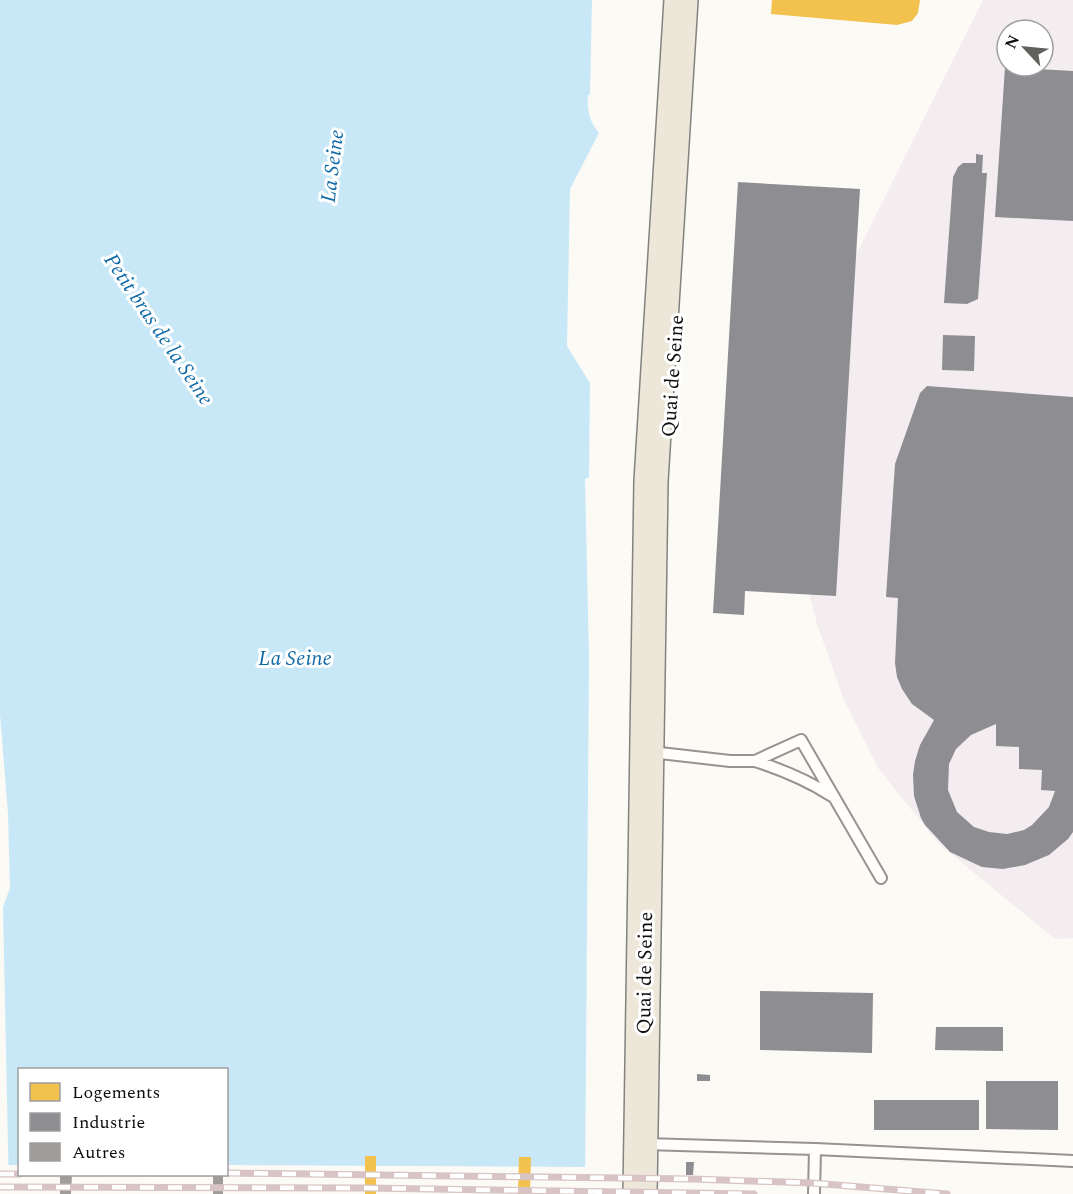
<svg xmlns="http://www.w3.org/2000/svg" width="1073" height="1194" viewBox="0 0 1073 1194" font-family="Spectral,serif">
<style>
.industrial{fill:#f3edf0;fill-rule:evenodd}
.water{fill:#c8e8f8;fill-rule:evenodd}
.pier{fill:#fcfaf4}
.homes{fill:#f2c14e}
.industry{fill:#8d8d92;fill-rule:evenodd}
.building{fill:#9f9c99}
.lines{fill:none;stroke-linecap:round;stroke-linejoin:round}
.lane-casing{stroke:#959492;stroke-width:14}
.primary-casing{stroke:#82827f;stroke-width:36}
.lane{stroke:#fffefd;stroke-width:10}
.primary{stroke:#ede7d9;stroke-width:33}
.rail-casing{stroke:#d8c4c5;stroke-width:7}
.rail{stroke:#fff;stroke-width:4.5;stroke-dasharray:14;stroke-linecap:butt}
.labels{text-anchor:middle;stroke-width:6;stroke-linejoin:round;paint-order:stroke}
.street-label{font-size:20px;fill:#0e0e0e;stroke:#fff}
.water-label{font-size:21px;font-style:italic;fill:#106aa8;stroke:#fff}
</style>
<rect width="100%" height="100%" fill="#fcfaf4"/>
<path class="industrial" d="M 983,0 L 1073,0 L 1073,938 L 1055,939 L 939,844 L 878,768 L 844,700 L 817,624 L 800,557 L 829,319 L 857,253 ZM 1007,30 L 1043,30 L 1043,66 L 1007,66 Z"/>
<path class="water" d="M 0,0 L 592,0 L 590,95 L 588,95 C 587,110 589,121 599,133 L 570,189 L 567,346 L 590,383 L 589,478 L 585,479 L 589,657 L 585,1194 L 9,1194 L 3,907 L 10,888 L 8,814 L 0,714 ZM 20,1070 L 226,1070 L 226,1174 L 20,1174 Z"/>
<path class="pier" d="M 5,1165 L 19,1165 L 20,1174 L 226,1174 L 227,1165 L 588,1167 L 588,1194 L 6,1194 Z"/>
<path class="homes" d="M 772,0 L 920,0 L 918,13 L 912,21 L 897,25 L 771,14 Z
M 365,1156 L 376,1156 L 376,1194 L 365,1194 Z
M 519,1157 L 531,1157 L 530,1194 L 518,1194 Z"/>
<path class="industry" d="M 1005,67 L 1073,71 L 1073,221 L 995,217 Z
M 976,154 L 983,155 L 982,173 L 987,173 L 978,299 L 967,304 L 944,303 L 953,177 L 958,167 L 963,163 L 976,163 Z
M 738,182 L 860,189 L 836,596 L 745,591 L 744,615 L 713,613 Z
M 943,335 L 975,336 L 974,371 L 942,370 Z
M 927,386 L 1073,397 L 1073,832 L 1068,839 L 1049,855 L 1025,865 L 1003,869 L 982,867 L 950,852 L 925,825 L 921,818 L 914,796 L 913,775 L 915,761 L 920,745 L 934,720 L 912,704 L 902,689 L 897,677 L 895,663 L 898,598 L 886,597 L 895,464 L 920,393 ZM 996,724 L 996,746 L 1019,747 L 1019,769 L 1042,770 L 1041,790 L 1055,791 L 1049,807 L 1032,825 L 1024,830 L 1007,834 L 989,832 L 974,827 L 957,812 L 948,790 L 949,764 L 956,749 L 971,735 Z
M 760,991 L 873,993 L 872,1053 L 760,1050 Z
M 936,1027 L 1003,1027 L 1003,1051 L 935,1050 Z
M 697,1074 L 710,1075 L 710,1081 L 697,1081 Z
M 986,1081 L 1058,1081 L 1058,1130 L 986,1129 Z
M 874,1100 L 979,1100 L 979,1130 L 874,1130 Z
M 686,1162 L 694,1162 L 693,1175 L 686,1175 Z"/>
<path class="building" d="M 60,1174 L 72,1174 L 71,1194 L 60,1194 Z
M 213,1174 L 223,1174 L 223,1194 L 213,1194 Z"/>
<g class="lines">
<g class="lane-casing">
<path id="lane" d="M 651,752 L 730,761 L 755,761 L 801,740 L 881,878
M 755,761 C 783,770 807,780 832,796
M 645,1144 L 815,1149 L 1073,1161
M 814,1194 L 815,1149"/>
</g>
<g class="primary-casing">
<path id="primary" d="M 640,1194 L 651,481 L 681,0"/>
</g>
<use href="#lane" class="lane"/>
<use href="#primary" class="primary"/>
<g class="rail-casing">
<path id="rail" d="M 226,1173 L 693,1179 L 812,1183 L 947,1194
M 0,1174 L 20,1174
M 0,1187 L 366,1188 L 754,1194"/>
</g>
<use href="#rail" class="rail"/>
</g>
<g class="labels">
<g class="street-label">
<text transform="translate(672 376) rotate(-86)" y="7">Quai de Seine</text>
<text transform="translate(644 973) rotate(-89)" y="7">Quai de Seine</text>
</g>
<g class="water-label">
<text transform="translate(332 166) rotate(-83)" y="7">La Seine</text>
<text transform="translate(159 329) rotate(56)" y="7">Petit bras de la Seine</text>
<text x="295" y="665">La Seine</text>
</g>
</g>
<rect x="18" y="1068" width="210" height="108" fill="#ffffff" stroke="#9f9f9f" stroke-width="1.5"/>
<rect x="30" y="1083" width="30" height="18" fill="#f2c14e" stroke="#9f9f9f" stroke-width="1.5"/>
<text x="72" y="1098" font-size="18" fill="#0e0e0e">Logements</text>
<rect x="30" y="1113" width="30" height="18" fill="#8d8d92" stroke="#9f9f9f" stroke-width="1.5"/>
<text x="72" y="1128" font-size="18" fill="#0e0e0e">Industrie</text>
<rect x="30" y="1143" width="30" height="18" fill="#9f9c99" stroke="#9f9f9f" stroke-width="1.5"/>
<text x="72" y="1158" font-size="18" fill="#0e0e0e">Autres</text>
<g transform="translate(1025 48) rotate(296)"><circle r="28" fill="#ffffff" stroke="#9f9f9f" stroke-width="1.5"/>
<path d="M0-4.5L10 22L0 15L-10 22Z" fill="#61615e"/>
<text y="-9" font-size="16" font-weight="bold" text-anchor="middle" fill="#0e0e0e">N</text>
</g>
</svg>
